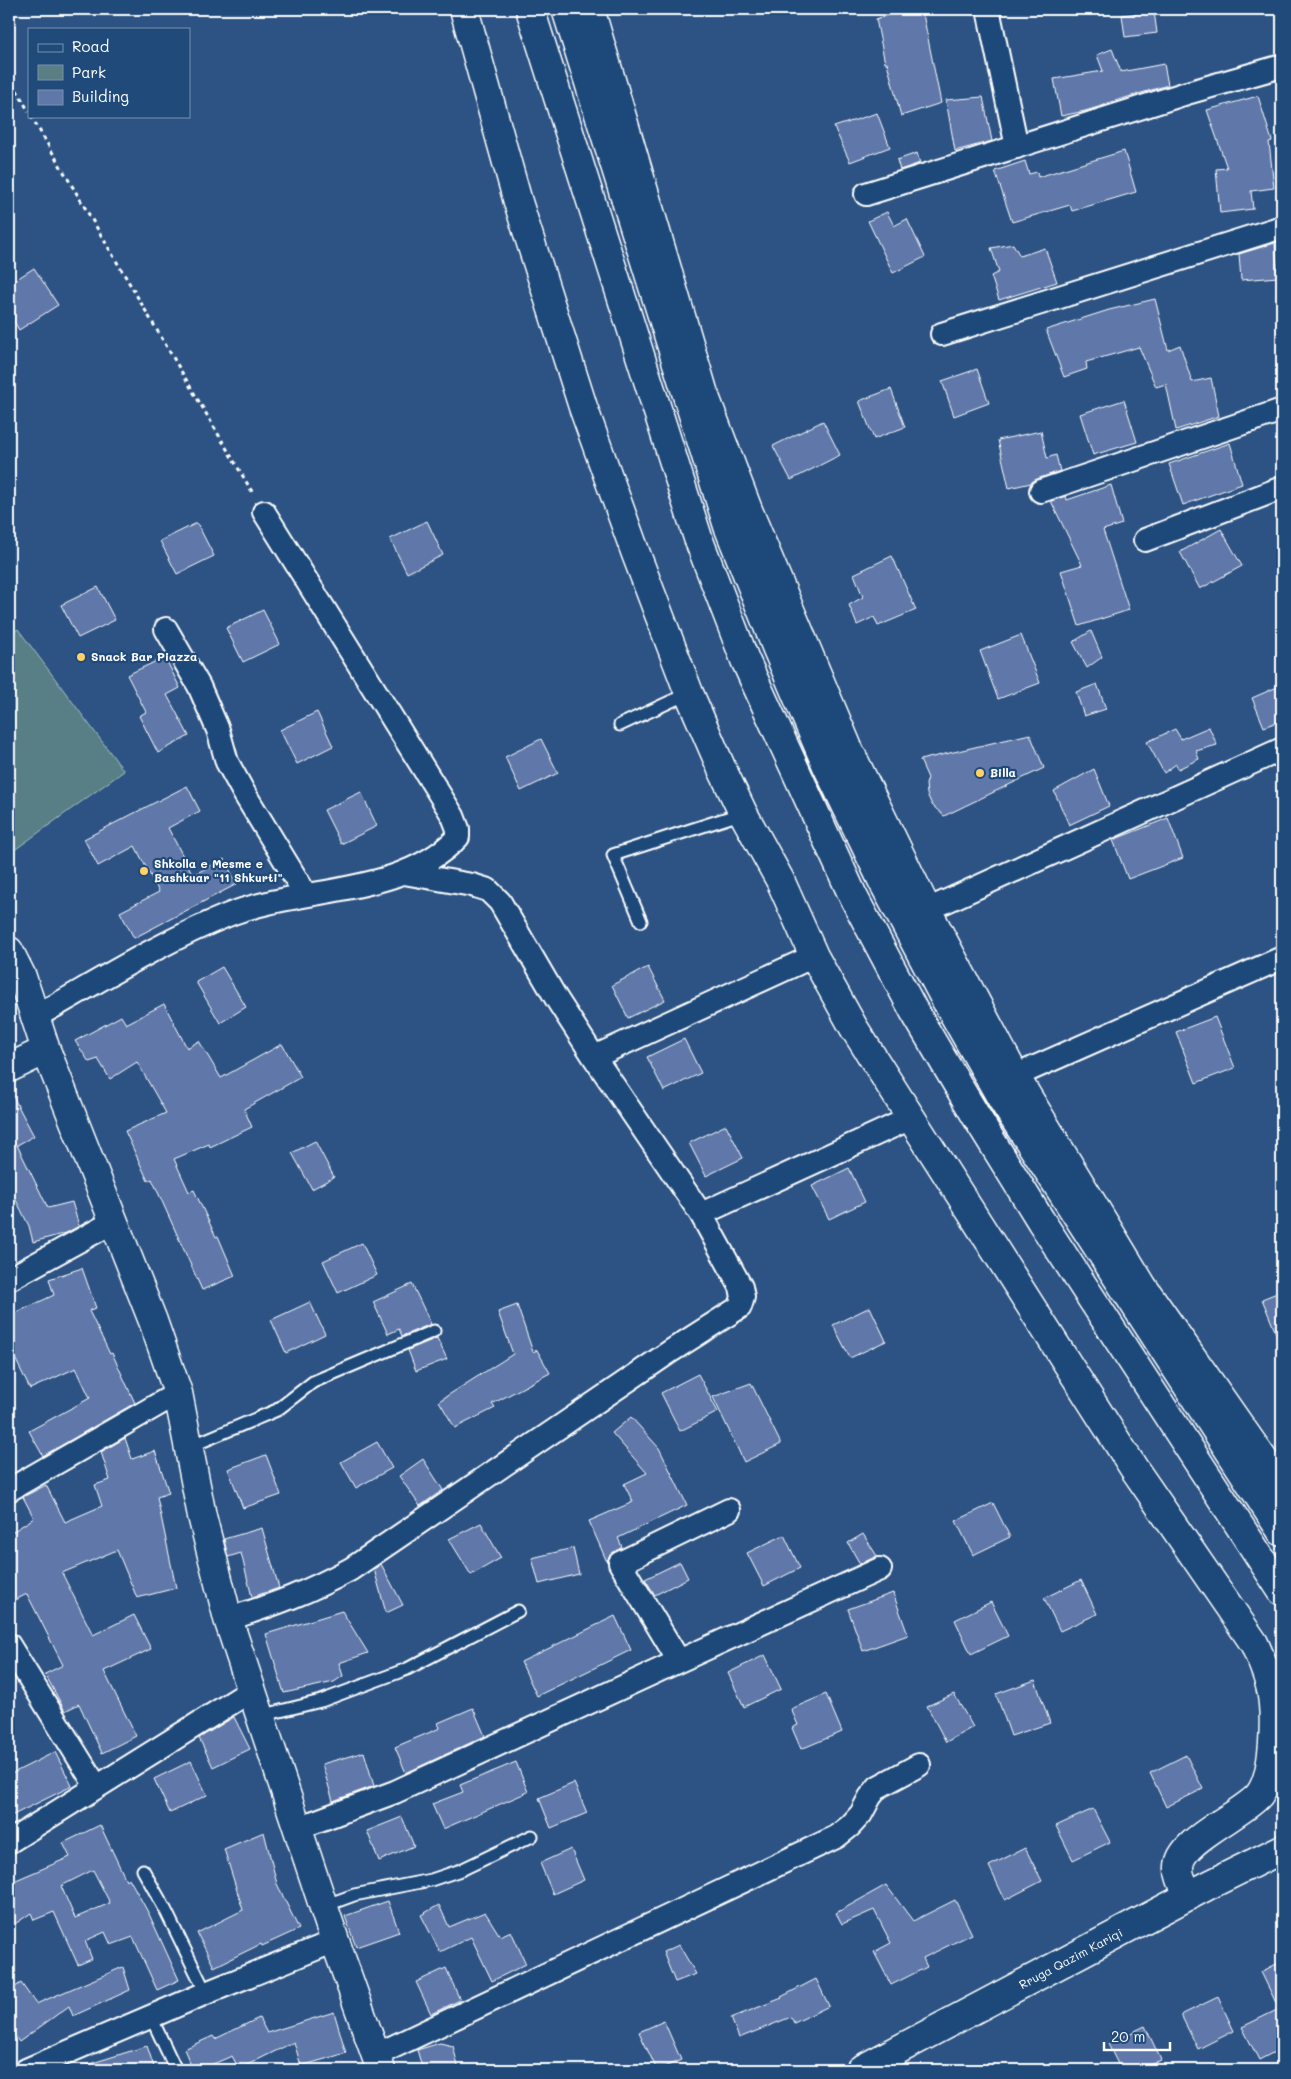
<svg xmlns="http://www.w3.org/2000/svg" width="1291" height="2079" viewBox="0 0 1291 2079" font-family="Mali,sans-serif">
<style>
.green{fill:#597f85;stroke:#acbfc2}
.building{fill:#6078a9;stroke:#fff;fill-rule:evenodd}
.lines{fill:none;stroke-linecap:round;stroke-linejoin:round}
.lane-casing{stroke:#fff;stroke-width:15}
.street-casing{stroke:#fff;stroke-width:26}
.secondary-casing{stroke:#fff;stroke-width:31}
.highway-casing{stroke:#fff;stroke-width:31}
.path{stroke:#fff;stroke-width:3;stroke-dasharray:4 4;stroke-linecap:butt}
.lane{stroke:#1f4a7a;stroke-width:11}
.street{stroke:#1f4a7a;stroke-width:22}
.secondary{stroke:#1f4a7a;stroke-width:28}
.highway{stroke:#1f4a7a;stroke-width:28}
.poi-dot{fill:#ffd166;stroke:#1f4a7a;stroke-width:2}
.labels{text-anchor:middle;stroke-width:4.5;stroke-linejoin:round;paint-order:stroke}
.poi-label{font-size:12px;font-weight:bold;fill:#fff;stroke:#1f4a7a;text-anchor:start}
.street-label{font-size:12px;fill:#fff;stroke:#1f4a7a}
</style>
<rect width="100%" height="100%" fill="#2c5383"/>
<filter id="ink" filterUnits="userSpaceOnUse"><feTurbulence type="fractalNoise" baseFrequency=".02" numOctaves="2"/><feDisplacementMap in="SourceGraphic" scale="10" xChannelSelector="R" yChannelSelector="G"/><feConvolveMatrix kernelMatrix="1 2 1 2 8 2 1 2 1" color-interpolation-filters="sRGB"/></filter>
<g filter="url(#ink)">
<path class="green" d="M 18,629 L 124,771 L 9,854 L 9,635 Z"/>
<path class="building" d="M 906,9 L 922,9 L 941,103 L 901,116 L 887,63 L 885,63 L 876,19 Z
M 1154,11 L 1157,33 L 1125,37 L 1122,15 Z
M 1112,49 L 1121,72 L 1164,64 L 1168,85 L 1105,104 L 1105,105 L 1085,111 L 1061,116 L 1054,79 L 1103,71 L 1097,55 Z
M 1258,96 L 1272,141 L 1269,142 L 1274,188 L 1251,191 L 1253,209 L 1220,213 L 1216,169 L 1227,168 L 1207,110 Z
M 983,97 L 992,141 L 955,151 L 946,100 Z
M 877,113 L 890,147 L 850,162 L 834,127 Z
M 1124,151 L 1136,192 L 1072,211 L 1070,205 L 1012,222 L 995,171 L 1025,161 L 1029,174 L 1037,172 L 1038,177 Z
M 917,153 L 920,163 L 900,170 L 897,160 Z
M 887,212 L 894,226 L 907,219 L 925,257 L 893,273 L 868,221 Z
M 1275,243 L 1278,277 L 1241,280 L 1239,254 Z
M 1013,244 L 1020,256 L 1045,248 L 1057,282 L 999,300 L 991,276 L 999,272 L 991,248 Z
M 34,268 L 58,305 L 19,330 L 9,313 L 9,284 Z
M 1155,299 L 1168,350 L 1180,345 L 1192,382 L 1211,378 L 1219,416 L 1176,430 L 1166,384 L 1156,387 L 1139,347 L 1086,362 L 1087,369 L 1064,377 L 1046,330 L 1109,310 Z
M 977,369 L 989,403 L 954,416 L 942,381 Z
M 891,389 L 905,427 L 874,439 L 859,401 Z
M 1124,400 L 1137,442 L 1093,455 L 1080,414 Z
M 823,421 L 840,455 L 791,480 L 773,446 Z
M 1041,431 L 1047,458 L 1056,455 L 1060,471 L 1037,479 L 1031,483 L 1009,488 L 998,440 Z
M 1230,443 L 1242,484 L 1183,505 L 1169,464 Z
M 1111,485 L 1122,524 L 1103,530 L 1129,610 L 1079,626 L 1061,571 L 1082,565 L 1051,501 L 1066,496 L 1067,500 Z
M 427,521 L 443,555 L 407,573 L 390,539 Z
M 197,523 L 214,556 L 177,574 L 160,541 Z
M 1221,529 L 1242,566 L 1200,589 L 1180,552 Z
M 892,556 L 916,610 L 878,626 L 874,617 L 857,625 L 849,605 L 863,597 L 854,574 Z
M 98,587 L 115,620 L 78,638 L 61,605 Z
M 263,610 L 280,644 L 243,662 L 226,628 Z
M 1091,631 L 1102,657 L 1087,668 L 1073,642 Z
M 1021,635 L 1040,683 L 998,699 L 980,651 Z
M 165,657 L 180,688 L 167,695 L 189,736 L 158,753 L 139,716 L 146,712 L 127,675 Z
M 1097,684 L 1106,709 L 1084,716 L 1076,692 Z
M 1282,685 L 1282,720 L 1264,727 L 1252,698 Z
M 317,712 L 333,746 L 297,764 L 280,730 Z
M 1209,727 L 1217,745 L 1196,751 L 1199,759 L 1178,769 L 1176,764 L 1164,773 L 1147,742 L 1175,729 L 1181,739 Z
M 1030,734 L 1044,768 L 944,816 L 932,805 L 927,794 L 926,784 L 928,778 L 920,760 Z
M 541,739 L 558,773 L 521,791 L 505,757 Z
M 1094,769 L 1109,806 L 1069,825 L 1054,791 Z
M 187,786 L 200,811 L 168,828 L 193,875 L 224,859 L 237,884 L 134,938 L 120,912 L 159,892 L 135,846 L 98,866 L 84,839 Z
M 361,792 L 377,826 L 341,844 L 324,810 Z
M 1168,818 L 1183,858 L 1128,879 L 1113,840 Z
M 222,967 L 246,1007 L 220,1023 L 196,982 Z
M 648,967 L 665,1000 L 628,1018 L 612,985 Z
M 164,1004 L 187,1048 L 199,1041 L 221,1078 L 282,1044 L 301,1077 L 244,1109 L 252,1127 L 210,1147 L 209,1144 L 174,1159 L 189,1192 L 194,1190 L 216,1237 L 218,1236 L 235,1276 L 202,1290 L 152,1179 L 148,1181 L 125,1131 L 166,1113 L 137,1062 L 110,1079 L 98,1059 L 89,1062 L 75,1041 L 121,1016 L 126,1024 Z
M 1215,1017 L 1235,1068 L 1196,1083 L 1176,1032 Z
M 684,1039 L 701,1073 L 664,1091 L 647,1057 Z
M 9,1089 L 34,1136 L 17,1145 L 48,1208 L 72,1202 L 79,1226 L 66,1233 L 33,1242 L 29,1226 L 9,1186 Z
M 726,1125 L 743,1158 L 706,1176 L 689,1143 Z
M 315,1141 L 334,1177 L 312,1189 L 292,1153 Z
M 849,1168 L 865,1202 L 829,1219 L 812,1186 Z
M 362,1243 L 377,1275 L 338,1293 L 323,1261 Z
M 82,1268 L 96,1308 L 89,1311 L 110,1354 L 112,1353 L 135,1403 L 43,1456 L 29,1431 L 90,1398 L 76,1368 L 30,1389 L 13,1354 L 16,1353 L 9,1336 L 9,1316 L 54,1295 L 49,1279 Z
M 412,1284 L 431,1324 L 402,1336 L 399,1329 L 388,1334 L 373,1302 Z
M 1282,1291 L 1282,1348 L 1262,1299 Z
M 310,1302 L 325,1334 L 286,1353 L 271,1320 Z
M 517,1305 L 533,1352 L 537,1350 L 550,1373 L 492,1404 L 495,1408 L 455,1428 L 439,1401 L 513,1354 L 498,1312 Z
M 870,1307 L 886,1341 L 850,1358 L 833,1325 Z
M 437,1338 L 447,1359 L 416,1371 L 408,1350 Z
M 698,1374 L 718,1412 L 680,1431 L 661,1393 Z
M 751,1383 L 781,1444 L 744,1462 L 713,1397 Z
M 631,1417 L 659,1448 L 687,1505 L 618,1538 L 622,1547 L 609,1556 L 607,1562 L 589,1521 L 633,1502 L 624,1484 L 647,1473 L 612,1433 Z
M 125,1438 L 132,1459 L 155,1451 L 169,1493 L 157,1497 L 176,1588 L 137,1598 L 117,1550 L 62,1573 L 93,1635 L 134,1615 L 151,1649 L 104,1671 L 136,1736 L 102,1753 L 79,1704 L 65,1711 L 45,1674 L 63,1665 L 27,1594 L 9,1603 L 9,1534 L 34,1518 L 23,1497 L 46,1485 L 65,1522 L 102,1506 L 95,1485 L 110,1480 L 101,1452 Z
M 377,1442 L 392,1468 L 356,1488 L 341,1462 Z
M 266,1455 L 281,1495 L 243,1508 L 228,1469 Z
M 423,1459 L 443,1490 L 420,1506 L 399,1476 Z
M 993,1503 L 1010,1537 L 973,1555 L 956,1521 Z
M 481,1523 L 501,1558 L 471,1575 L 449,1539 Z
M 262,1528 L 279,1588 L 252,1597 L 241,1553 L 228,1557 L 224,1539 Z
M 863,1534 L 877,1556 L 860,1564 L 848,1543 Z
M 784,1535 L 800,1568 L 764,1586 L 747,1553 Z
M 573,1548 L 579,1574 L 539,1584 L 532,1558 Z
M 680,1562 L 688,1578 L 655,1595 L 645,1579 Z
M 381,1564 L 403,1605 L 386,1613 L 374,1569 Z
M 1081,1580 L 1097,1614 L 1060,1631 L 1044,1598 Z
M 893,1593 L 908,1635 L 863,1651 L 848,1609 Z
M 991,1602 L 1008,1636 L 971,1654 L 955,1620 Z
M 342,1611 L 368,1653 L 339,1663 L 343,1676 L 334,1682 L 284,1693 L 266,1634 Z
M 615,1616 L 631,1650 L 537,1696 L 521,1662 Z
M 765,1655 L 781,1689 L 744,1707 L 728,1673 Z
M 1035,1680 L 1050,1723 L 1011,1736 L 996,1694 Z
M 826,1694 L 842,1732 L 801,1749 L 792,1728 L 798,1725 L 791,1709 Z
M 954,1694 L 973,1727 L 946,1742 L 927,1706 Z
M 473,1708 L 485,1736 L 406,1773 L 395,1747 L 440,1728 L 438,1723 Z
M 234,1717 L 250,1749 L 213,1767 L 199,1738 Z
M 55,1752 L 72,1786 L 9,1817 L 9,1775 Z
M 364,1752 L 374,1786 L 333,1801 L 322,1764 Z
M 1186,1755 L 1203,1789 L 1166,1807 L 1150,1773 Z
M 191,1761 L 207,1795 L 170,1813 L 154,1779 Z
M 516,1762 L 528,1792 L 443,1829 L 432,1804 L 463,1792 L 460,1785 Z
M 574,1783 L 587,1813 L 551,1828 L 539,1798 Z
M 1093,1809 L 1110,1842 L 1073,1860 L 1056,1826 Z
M 402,1817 L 414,1846 L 379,1861 L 367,1831 Z
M 100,1825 L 126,1880 L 129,1878 L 149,1914 L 179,1980 L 157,1990 L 133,1937 L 111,1945 L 105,1932 L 85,1941 L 92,1959 L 78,1965 L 54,1912 L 34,1920 L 31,1913 L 9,1928 L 9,1883 L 70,1857 L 63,1843 ZM 93,1870 L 110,1903 L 75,1918 L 61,1886 Z
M 264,1832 L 277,1884 L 299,1929 L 262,1946 L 261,1944 L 214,1967 L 197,1933 L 243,1910 L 224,1849 Z
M 1025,1848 L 1042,1881 L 1005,1900 L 989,1866 Z
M 571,1849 L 584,1880 L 553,1894 L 540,1863 Z
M 886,1885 L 913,1921 L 955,1900 L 972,1934 L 923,1958 L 927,1967 L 891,1985 L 874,1952 L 891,1943 L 874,1910 L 842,1924 L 836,1913 Z
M 388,1901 L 399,1932 L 356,1947 L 345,1916 Z
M 439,1905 L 449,1927 L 485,1912 L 500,1936 L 511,1931 L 526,1964 L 492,1981 L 471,1937 L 440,1952 L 421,1915 Z
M 679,1945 L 696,1974 L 675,1982 L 663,1952 Z
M 1282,1961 L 1282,2048 L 1259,2060 L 1242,2027 L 1279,2009 L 1261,1972 Z
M 123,1967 L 130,1990 L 73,2016 L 69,2006 L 19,2042 L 9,2027 L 9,1991 L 21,1983 L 36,2004 Z
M 446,1968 L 460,2000 L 431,2014 L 416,1982 Z
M 816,1979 L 829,2006 L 794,2023 L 791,2017 L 739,2038 L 731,2018 L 782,1998 L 781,1997 Z
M 1218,1997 L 1234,2031 L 1198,2049 L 1181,2015 Z
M 334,2012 L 346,2053 L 301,2066 L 294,2042 L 239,2069 L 232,2056 L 199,2070 L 193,2070 L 184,2049 L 213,2036 L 215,2039 L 259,2018 L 267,2033 Z
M 664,2021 L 681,2060 L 657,2070 L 639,2032 Z
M 1145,2026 L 1161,2060 L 1139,2070 L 1121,2070 L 1108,2044 Z
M 440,2043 L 453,2046 L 459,2070 L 423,2070 L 417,2050 Z
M 147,2046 L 155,2070 L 84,2070 L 83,2066 Z"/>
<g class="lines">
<g class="lane-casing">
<path id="lane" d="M 620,725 L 689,693
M 641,921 L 613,855 L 743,813
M 189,1447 L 277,1410 L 313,1382 L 434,1331
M 260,1716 L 321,1701 L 407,1669 L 518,1611
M 143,1870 L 165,1909 L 206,1993
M 324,1906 L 354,1895 L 431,1880 L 461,1870 L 532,1836
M 151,2017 L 176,2070"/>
</g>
<g class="street-casing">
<path id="street" d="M 988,9 L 1017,147
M 866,194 L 1187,93 L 1282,66
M 942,334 L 1282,227
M 1041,491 L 1282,410
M 1145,540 L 1282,488
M 166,629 L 199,686 L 218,730 L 227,762 L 244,793 L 306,895
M 927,910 L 1282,749
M 37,1016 C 99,981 161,942 228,915 C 301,886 401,897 458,837 L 458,829 L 453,816 L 264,512
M 594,1057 L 814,956
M 1015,1076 L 1282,958
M 701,1214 L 911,1118
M 9,1279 L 115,1221
M 9,1490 L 178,1393
M 228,1619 C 274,1605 309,1592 351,1569 L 671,1351 L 740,1307 L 743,1297 L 741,1287 L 701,1214 L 594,1057 L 556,998 L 500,902 L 488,890 L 472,885 L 404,873
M 9,1645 L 96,1786
M 679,1661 L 880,1569
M 298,1828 L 395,1792 L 679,1661 L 620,1563 L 729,1510
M 9,1842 L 252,1690
M 376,2055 L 836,1837 L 850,1826 L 861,1814 L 870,1797 L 878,1787 L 919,1765
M 26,2070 L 206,1993 L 335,1941"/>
</g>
<g class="secondary-casing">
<path id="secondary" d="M 464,9 L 518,202 L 583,407 L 636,554 L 689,693 L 721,767 L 743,813 L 780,880 L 814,956 L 854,1028 L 1135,1470 L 1254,1643 C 1261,1659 1268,1674 1271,1690 C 1276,1715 1275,1775 1259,1795 C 1241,1816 1179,1840 1179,1867 C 1178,1877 1185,1887 1189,1896
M 590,9 L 704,394 L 748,510 L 848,748 L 927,910 L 1015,1076 L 1143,1287 L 1282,1486
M 9,951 L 22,977 L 46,1050 L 153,1321 L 178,1393 L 202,1516 L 228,1619 L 335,1941 L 381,2070
M 9,1068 L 46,1050
M 860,2070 L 1209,1885 L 1282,1849"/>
</g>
<g class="highway-casing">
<path id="highway" d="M 530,9 L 698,538 L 745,660 L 853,896 L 914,1011 L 976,1116 L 1041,1221 L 1282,1591
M 566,9 L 728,526 L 777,649 L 827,766 L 883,882 L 944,997 L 1003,1101 L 1282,1532"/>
</g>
<path class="path" d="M 9,76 L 29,112
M 31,116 L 254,495"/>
<use href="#lane" class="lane"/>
<use href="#street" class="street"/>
<use href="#secondary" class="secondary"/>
<use href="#highway" class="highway"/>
</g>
</g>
<g class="poi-dot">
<circle cx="81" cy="657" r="5"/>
<circle cx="980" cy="773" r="5"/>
<circle cx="144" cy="871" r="5"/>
</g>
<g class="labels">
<g class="poi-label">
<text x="91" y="661">Snack Bar Piazza</text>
<text x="990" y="777">Billa</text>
<text x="154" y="868">Shkolla e Mesme e<tspan x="154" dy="14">Bashkuar "11 Shkurti"</tspan></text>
</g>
<g class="street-label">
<text transform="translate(1071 1959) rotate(-28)" y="4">Rruga Qazim Kariqi</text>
</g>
</g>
<rect width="1291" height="2079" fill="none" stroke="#1f4a7a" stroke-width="30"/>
<rect x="15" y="15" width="1261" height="2049" fill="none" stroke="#fff" stroke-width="2" filter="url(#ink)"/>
<rect x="28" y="28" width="162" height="90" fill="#1f4a7a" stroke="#7992af"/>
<rect x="38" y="44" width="25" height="8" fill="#1f4a7a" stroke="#7992af"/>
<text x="72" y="52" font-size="15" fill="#ffffff">Road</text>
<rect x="38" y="65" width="25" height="15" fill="#597f85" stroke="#7992af"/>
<text x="72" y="78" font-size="15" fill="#ffffff">Park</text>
<rect x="38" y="90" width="25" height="15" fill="#6078a9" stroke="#7992af"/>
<text x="72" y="102" font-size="15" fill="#ffffff">Building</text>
<path d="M1104 2042v8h66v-8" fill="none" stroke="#ffffff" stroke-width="2.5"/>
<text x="1111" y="2042" font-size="15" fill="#ffffff" stroke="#1f4a7a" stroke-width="4" paint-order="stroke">20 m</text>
</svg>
